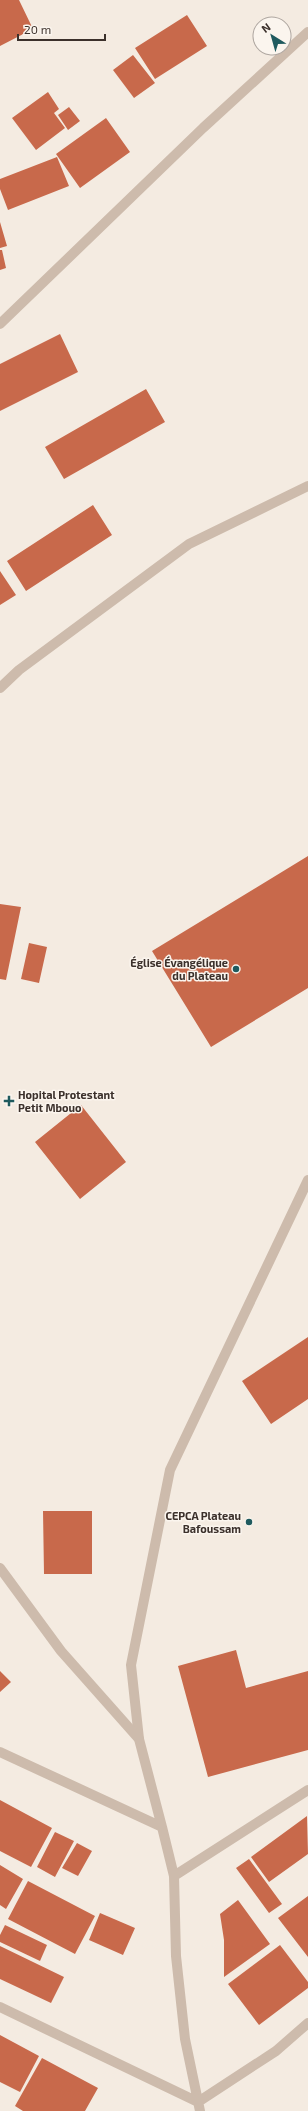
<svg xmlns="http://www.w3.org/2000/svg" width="308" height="2111" viewBox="0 0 308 2111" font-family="'Exo 2',sans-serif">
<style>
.building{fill:#c8694b}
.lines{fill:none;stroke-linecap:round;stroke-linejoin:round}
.lane{stroke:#cdbbac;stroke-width:10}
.street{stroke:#cdbbac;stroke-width:10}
.poi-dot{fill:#1f5a5e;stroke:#fbf5ee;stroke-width:1.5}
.labels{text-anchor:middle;stroke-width:3;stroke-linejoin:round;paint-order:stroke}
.poi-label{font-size:11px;font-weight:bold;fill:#3b302b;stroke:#fbf5ee;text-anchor:end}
</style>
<rect width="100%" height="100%" fill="#f4ebe1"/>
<path class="building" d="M 0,0 L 19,0 L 33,29 L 0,46 Z
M 187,15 L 207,46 L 155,79 L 135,48 Z
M 133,55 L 155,83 L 134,98 L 113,70 Z
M 48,92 L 59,109 L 54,113 L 65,128 L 36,150 L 12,118 Z
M 69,107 L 80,121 L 68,130 L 58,115 Z
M 106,118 L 130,152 L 80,188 L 56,154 Z
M 57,157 L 69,186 L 8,210 L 0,189 L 0,179 Z
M 0,222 L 7,246 L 0,248 Z
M 0,250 L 2,250 L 6,268 L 0,270 Z
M 60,334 L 78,372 L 0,411 L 0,364 Z
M 146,389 L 165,422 L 64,479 L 45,447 Z
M 93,505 L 112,535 L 26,591 L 7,561 Z
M 0,571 L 16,595 L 0,605 Z
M 308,856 L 308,988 L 211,1047 L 152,951 Z
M 0,904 L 21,907 L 6,980 L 0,979 Z
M 29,943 L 47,947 L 39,983 L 21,979 Z
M 81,1105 L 126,1162 L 80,1199 L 35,1142 Z
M 308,1337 L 308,1399 L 271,1424 L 242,1381 Z
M 43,1511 L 92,1511 L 92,1574 L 44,1574 Z
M 236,1650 L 246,1688 L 308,1671 L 308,1750 L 208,1777 L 178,1666 Z
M 0,1671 L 11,1682 L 0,1692 Z
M 0,1800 L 52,1828 L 31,1867 L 0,1851 Z
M 307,1816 L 308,1854 L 269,1882 L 251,1857 Z
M 55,1832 L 74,1841 L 55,1877 L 37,1867 Z
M 77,1843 L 92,1851 L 78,1876 L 62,1868 Z
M 249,1859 L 282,1904 L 269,1913 L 236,1868 Z
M 0,1865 L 23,1879 L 6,1909 L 0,1905 Z
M 28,1881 L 95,1916 L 75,1954 L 8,1919 Z
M 308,1896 L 308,1957 L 278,1918 Z
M 238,1900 L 270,1944 L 224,1977 L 224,1940 L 220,1914 Z
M 100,1913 L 135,1928 L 123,1955 L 89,1940 Z
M 5,1925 L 47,1945 L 40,1961 L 0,1942 L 0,1935 Z
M 280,1945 L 308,1982 L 308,1988 L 259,2025 L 228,1984 Z
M 0,1946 L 64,1977 L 51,2003 L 0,1979 Z
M 0,2035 L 39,2056 L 20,2092 L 0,2082 Z
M 42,2058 L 98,2088 L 85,2111 L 23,2111 L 15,2106 Z"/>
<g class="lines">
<path class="lane" d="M 139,1739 L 131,1665 L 170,1470 L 308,1180"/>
<path class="street" d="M 0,324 L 203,128 L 308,32
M 0,688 L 19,670 L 189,544 L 308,486
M 0,1568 L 61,1651 L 139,1739 L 162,1827
M 0,1752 L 162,1827 L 174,1876 L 176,1956 L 185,2039 L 200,2111
M 174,1876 L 308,1790
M 0,2007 L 198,2102 L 276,2051 L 308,2023"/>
</g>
<g class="poi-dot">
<circle cx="236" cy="969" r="4"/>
<path d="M7 1095h4v4h4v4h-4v4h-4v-4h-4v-4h4z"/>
<circle cx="249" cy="1522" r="4"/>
</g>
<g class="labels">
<g class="poi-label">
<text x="228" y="967">Église Évangélique<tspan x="228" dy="13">du Plateau</tspan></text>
<text x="18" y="1099" text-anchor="start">Hopital Protestant<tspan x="18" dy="13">Petit Mbouo</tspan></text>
<text x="241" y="1520">CEPCA Plateau<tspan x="241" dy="13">Bafoussam</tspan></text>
</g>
</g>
<g transform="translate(272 36) rotate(323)"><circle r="19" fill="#fbf5ee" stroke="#aea6a0"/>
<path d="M0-3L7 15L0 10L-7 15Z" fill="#1f5a5e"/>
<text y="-6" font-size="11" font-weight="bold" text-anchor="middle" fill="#3b302b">N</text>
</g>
<path d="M18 34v6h87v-6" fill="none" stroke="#3b302b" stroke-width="2"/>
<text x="24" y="34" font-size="12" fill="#3b302b" stroke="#fbf5ee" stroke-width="3" paint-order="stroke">20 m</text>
</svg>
